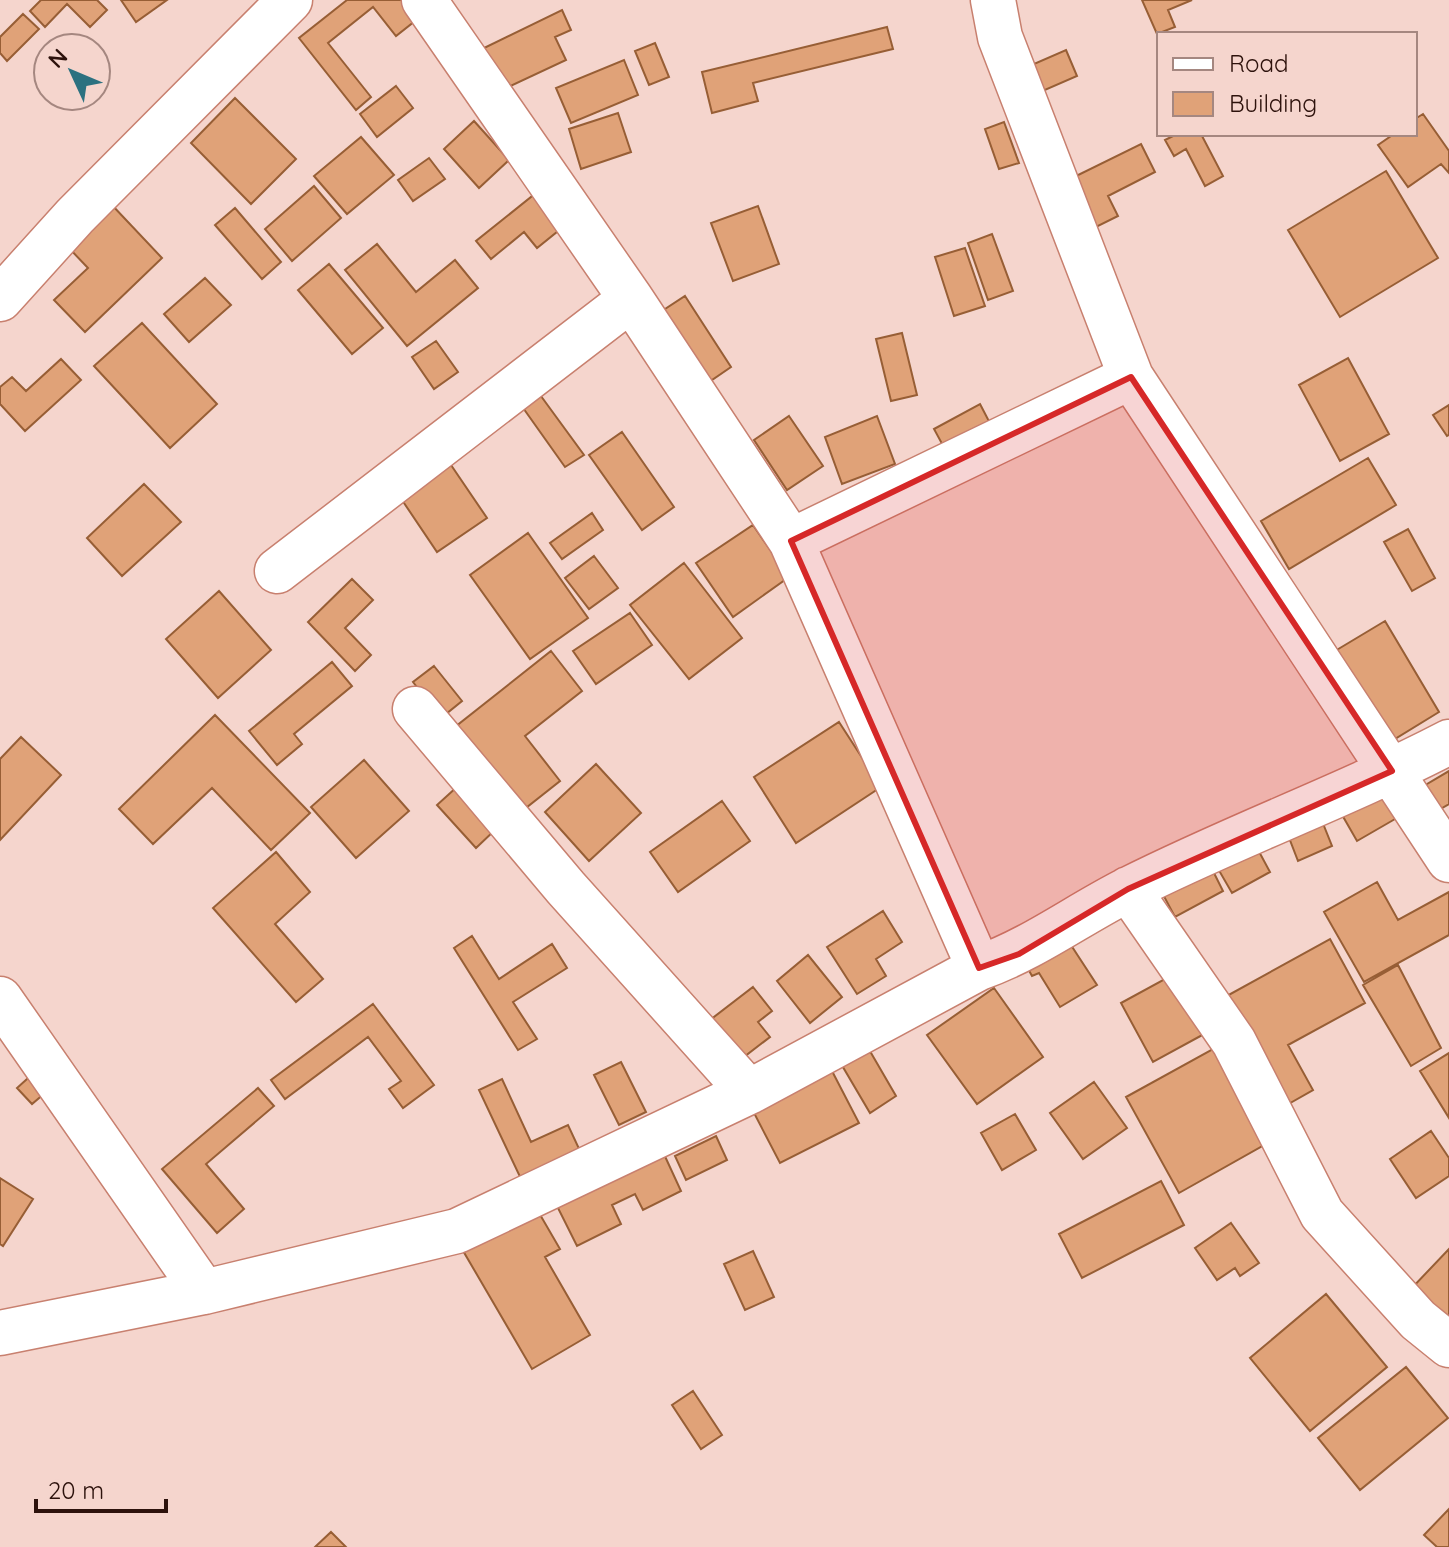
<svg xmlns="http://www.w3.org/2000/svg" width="1449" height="1547" viewBox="0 0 1449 1547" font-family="Quicksand,sans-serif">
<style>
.building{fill:#e0a278;stroke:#975e35;stroke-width:2}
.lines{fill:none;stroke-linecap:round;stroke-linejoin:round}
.street-casing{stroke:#c8806f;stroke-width:47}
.street{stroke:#fff;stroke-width:44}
.marked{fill:#d62828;fill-opacity:0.2;stroke:#d62828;stroke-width:6;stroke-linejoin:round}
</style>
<rect width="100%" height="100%" fill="#f5d5cd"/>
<path class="building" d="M 41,0 L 97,0 L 107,10 L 90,27 L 67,4 L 45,27 L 30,11 Z
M 121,0 L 167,0 L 136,22 Z
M 347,0 L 407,0 L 420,17 L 396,36 L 373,7 L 328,43 L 371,97 L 356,110 L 299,38 Z
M 1142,0 L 1192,0 L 1168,10 L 1175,27 L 1157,34 Z
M 562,10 L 571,30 L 555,37 L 566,60 L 502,90 L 482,49 Z
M 23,14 L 39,29 L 7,61 L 0,53 L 0,37 Z
M 887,27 L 893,49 L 753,83 L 758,101 L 712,113 L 702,72 Z
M 655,43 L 669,77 L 649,85 L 635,51 Z
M 1066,50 L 1077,76 L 1038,93 L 1027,67 Z
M 624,60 L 638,95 L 571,123 L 556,88 Z
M 396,86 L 413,108 L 377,137 L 360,114 Z
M 235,98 L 296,159 L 251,204 L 191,143 Z
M 618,113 L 631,152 L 581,169 L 569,129 Z
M 1423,114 L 1449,151 L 1449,173 L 1441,164 L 1408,187 L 1378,145 L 1394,134 L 1415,134 L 1415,119 Z
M 474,121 L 509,160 L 479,188 L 444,149 Z
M 1004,122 L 1019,163 L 999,169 L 985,129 Z
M 1177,134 L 1201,134 L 1223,176 L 1205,186 L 1186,149 L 1174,156 L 1165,140 Z
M 361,137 L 394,175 L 347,214 L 314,176 Z
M 1141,144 L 1155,172 L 1108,196 L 1118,216 L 1094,228 L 1070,179 Z
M 429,158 L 445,179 L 413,201 L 398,180 Z
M 1386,171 L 1438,258 L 1340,317 L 1288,230 Z
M 314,186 L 341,218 L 292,261 L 265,229 Z
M 536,193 L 563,227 L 537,248 L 524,232 L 491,259 L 476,241 Z
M 111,204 L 162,258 L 85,332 L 54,300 L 88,268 L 67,246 Z
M 758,206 L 779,264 L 733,281 L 711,223 Z
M 235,208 L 281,262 L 262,279 L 215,225 Z
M 992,234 L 1013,291 L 988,300 L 968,243 Z
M 377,244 L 416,292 L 455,260 L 478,288 L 407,346 L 345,270 Z
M 965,248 L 985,306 L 954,316 L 935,257 Z
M 329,264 L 383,328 L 352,354 L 298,290 Z
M 205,278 L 231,305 L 189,342 L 164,314 Z
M 685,296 L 731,367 L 709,382 L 662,311 Z
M 142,323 L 217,404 L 170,448 L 94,366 Z
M 902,333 L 917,395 L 891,401 L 876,339 Z
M 436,341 L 458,372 L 434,389 L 412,357 Z
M 1348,358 L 1389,434 L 1340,461 L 1299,385 Z
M 61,359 L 81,380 L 25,431 L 0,404 L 0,387 L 12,377 L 26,391 Z
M 538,392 L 584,455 L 565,467 L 521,405 Z
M 980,404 L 993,429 L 947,453 L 934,429 Z
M 1449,405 L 1449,435 L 1447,436 L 1433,415 Z
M 789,416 L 823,466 L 787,490 L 754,440 Z
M 877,416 L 895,464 L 842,484 L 825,437 Z
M 622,432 L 674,507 L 642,530 L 589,455 Z
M 1368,458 L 1396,505 L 1289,569 L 1261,521 Z
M 451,465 L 487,518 L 437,552 L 402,500 Z
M 144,484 L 181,522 L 122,576 L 87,538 Z
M 592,513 L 603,530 L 562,559 L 550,543 Z
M 753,525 L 789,577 L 733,617 L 696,563 Z
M 1408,529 L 1435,578 L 1412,591 L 1384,542 Z
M 528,533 L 588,618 L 530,659 L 470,575 Z
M 594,556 L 618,588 L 589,609 L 565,578 Z
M 684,563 L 742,638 L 689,679 L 630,605 Z
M 352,579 L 373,600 L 345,628 L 371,655 L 355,671 L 308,622 Z
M 219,591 L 271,650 L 218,698 L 166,639 Z
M 630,613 L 652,645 L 596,684 L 573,651 Z
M 1385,621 L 1439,712 L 1385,745 L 1330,654 Z
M 551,651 L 582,691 L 525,736 L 560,781 L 522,811 L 455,727 Z
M 332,662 L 352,686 L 294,734 L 302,744 L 277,765 L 249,731 Z
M 434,666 L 462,701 L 441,718 L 413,682 Z
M 215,715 L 310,813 L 271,850 L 212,788 L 153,844 L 119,809 Z
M 839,722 L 881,787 L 796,843 L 754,777 Z
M 21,737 L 61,775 L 0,840 L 0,759 Z
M 364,760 L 409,811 L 356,858 L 311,807 Z
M 596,764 L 641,813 L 589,861 L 545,812 Z
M 1449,771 L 1449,804 L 1437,811 L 1422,787 Z
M 458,786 L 496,829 L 476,848 L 437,805 Z
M 1386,787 L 1402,815 L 1357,841 L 1341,813 Z
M 722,801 L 750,841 L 678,892 L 650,852 Z
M 1322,821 L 1332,846 L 1298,861 L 1288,835 Z
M 1256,846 L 1270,872 L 1232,893 L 1217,867 Z
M 276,852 L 310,892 L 275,924 L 323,979 L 296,1002 L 213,908 Z
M 1208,861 L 1223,891 L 1175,917 L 1159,887 Z
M 1377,882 L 1398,920 L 1449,892 L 1449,935 L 1364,982 L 1324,912 Z
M 883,911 L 902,942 L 876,959 L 886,976 L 857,994 L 827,947 Z
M 472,936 L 499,979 L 552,944 L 567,968 L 513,1002 L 537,1039 L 518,1050 L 454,948 Z
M 1067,939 L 1097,985 L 1060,1007 L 1039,973 L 1032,976 L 1026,965 Z
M 1330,939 L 1365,1003 L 1288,1045 L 1313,1090 L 1285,1106 L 1225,997 Z
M 808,955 L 842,997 L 810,1023 L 777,981 Z
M 1398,965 L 1441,1048 L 1411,1066 L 1363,985 Z
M 1174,974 L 1206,1033 L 1153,1062 L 1121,1003 Z
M 753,987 L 772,1011 L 758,1022 L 770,1037 L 740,1060 L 710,1020 Z
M 994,988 L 1043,1057 L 977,1104 L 927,1035 Z
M 373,1004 L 434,1085 L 403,1108 L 389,1089 L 401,1081 L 368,1037 L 285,1099 L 271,1080 Z
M 1222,1044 L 1275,1139 L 1179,1193 L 1126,1097 Z
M 867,1046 L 896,1096 L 870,1113 L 840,1062 Z
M 1449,1053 L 1449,1118 L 1420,1071 Z
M 621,1062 L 646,1112 L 619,1125 L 594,1075 Z
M 37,1070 L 52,1087 L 32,1104 L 17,1088 Z
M 832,1071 L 859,1123 L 780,1163 L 753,1111 Z
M 502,1079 L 531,1142 L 568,1125 L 581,1153 L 522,1181 L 479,1090 Z
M 1094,1082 L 1127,1128 L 1083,1159 L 1050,1113 Z
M 258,1088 L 274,1106 L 206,1164 L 244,1209 L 217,1233 L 162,1169 Z
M 1015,1114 L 1036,1150 L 1002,1170 L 981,1133 Z
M 1431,1131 L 1449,1158 L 1449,1176 L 1416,1198 L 1390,1159 Z
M 716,1136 L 727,1160 L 686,1180 L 675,1156 Z
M 663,1152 L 681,1191 L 643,1210 L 635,1194 L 612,1205 L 621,1224 L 577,1246 L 556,1204 Z
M 0,1178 L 33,1199 L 3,1246 L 0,1244 Z
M 1161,1181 L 1184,1225 L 1082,1278 L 1059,1234 Z
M 535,1206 L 560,1249 L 545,1257 L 590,1335 L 532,1369 L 462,1249 Z
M 1231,1223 L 1259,1263 L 1240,1276 L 1235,1268 L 1217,1280 L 1195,1248 Z
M 1449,1249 L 1449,1330 L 1409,1291 Z
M 753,1251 L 774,1297 L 745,1310 L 724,1264 Z
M 1326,1294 L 1387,1367 L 1310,1431 L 1250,1358 Z
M 1406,1367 L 1448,1418 L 1360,1490 L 1318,1438 Z
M 693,1391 L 722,1435 L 701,1449 L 672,1405 Z
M 1449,1509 L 1449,1547 L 1437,1547 L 1424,1535 Z
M 331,1532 L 346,1547 L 315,1547 Z"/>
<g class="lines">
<g class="street-casing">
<path id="street" d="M 424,0 L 631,299 L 791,541 L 979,968
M 993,0 L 1000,37 L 1131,377 L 1449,860
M 0,299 L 75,216 L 290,0
M 791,541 L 1131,377
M 277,571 L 631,299
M 415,709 L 566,888 L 749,1092
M 1128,889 L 1234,1042 L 1322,1214 L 1418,1320 L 1449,1345
M 0,999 L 204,1292
M 0,1333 L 204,1292 L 457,1231 L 749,1092 L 979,968 C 1035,948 1077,915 1129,889 C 1234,836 1345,796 1449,742"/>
</g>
<use href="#street" class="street"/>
</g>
<path class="marked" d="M 1131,377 L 1392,771 L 1128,889 L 1019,954 L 979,968 L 791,541 Z"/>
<rect x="1157" y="32" width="260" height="104" fill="#f5d5cd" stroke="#a58780" stroke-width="2"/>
<rect x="1173" y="58" width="40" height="12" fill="#ffffff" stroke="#a58780" stroke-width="2"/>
<text x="1229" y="72" font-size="24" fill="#2d120c">Road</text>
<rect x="1173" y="92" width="40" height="24" fill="#e0a278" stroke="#a58780" stroke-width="2"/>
<text x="1229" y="112" font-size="24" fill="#2d120c">Building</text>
<g transform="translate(72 72) rotate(314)"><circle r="38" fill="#f5d5cd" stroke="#a58780" stroke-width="2"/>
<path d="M0-6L14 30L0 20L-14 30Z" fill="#2c7180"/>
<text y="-12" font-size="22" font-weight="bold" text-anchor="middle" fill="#2d120c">N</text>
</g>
<path d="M36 1499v12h130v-12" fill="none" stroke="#2d120c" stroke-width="4"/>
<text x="48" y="1499" font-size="24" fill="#2d120c" stroke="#f5d5cd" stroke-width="6" paint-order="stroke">20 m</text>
</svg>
